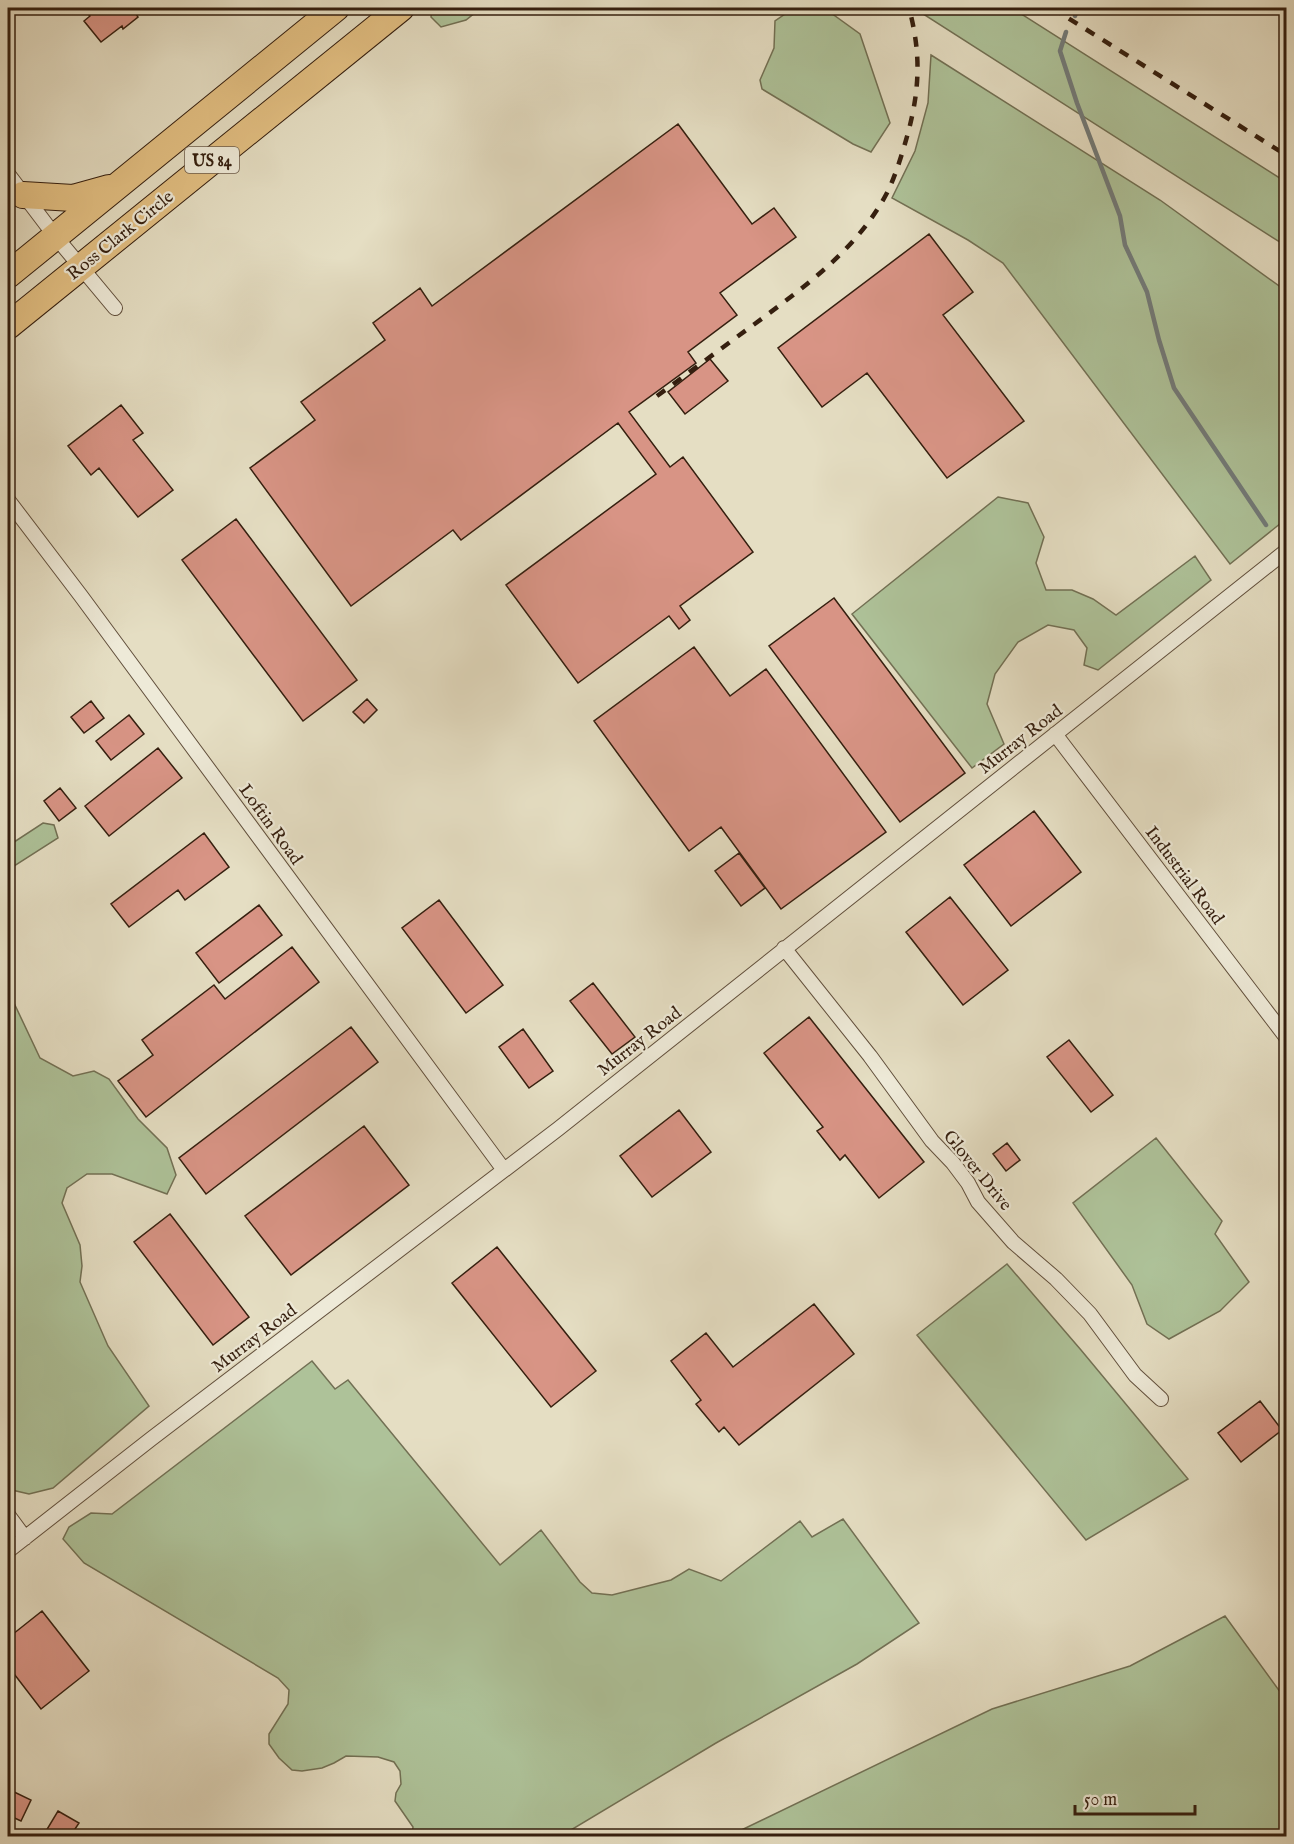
<svg xmlns="http://www.w3.org/2000/svg" width="1294" height="1844" viewBox="0 0 1294 1844" font-family="'IM FELL English',serif">
<style>
.green{fill:#aec299;stroke:#727054;stroke-width:1.5}
.lines{fill:none;stroke-linecap:round;stroke-linejoin:round}
.stream{stroke:#737b79;stroke-width:4.5}
.building{fill:#d89485;stroke:#351f0f;stroke-width:1.5}
.street-casing{stroke:#614f3c;stroke-width:16}
.highway-casing{stroke:#351f0f;stroke-width:28}
.street{stroke:#eeead8;stroke-width:14}
.highway{stroke:#e2bf82;stroke-width:26}
.rail{stroke:#351f0f;stroke-width:4.5;stroke-dasharray:10 10;stroke-linecap:butt}
.labels{text-anchor:middle;stroke-width:4.5;stroke-linejoin:round;paint-order:stroke}
.shield{fill:#eeead8;stroke:#6c5c4b;stroke-width:1.5}
.shield-label{font-size:16px;font-weight:bold;fill:#351f0f}
.street-label{font-size:18px;fill:#351f0f;stroke:#eeead8}
</style>
<rect width="100%" height="100%" fill="#e5dec3"/>
<filter id="stains"><feTurbulence type="fractalNoise" baseFrequency=".00333" numOctaves="4"/><feColorMatrix values="0 0 0 0 .2 0 0 0 0 .09 0 0 0 0 .02 0 0 0 .5 -.17"/></filter>
<radialGradient id="worn" r=".72"><stop offset=".6" stop-color="#630" stop-opacity="0"/><stop offset="1" stop-color="#630" stop-opacity=".3"/></radialGradient>
<path class="green" d="M 432,8 L 481,8 L 466,20 L 441,27 L 431,17 Z
M 794,8 L 824,8 L 860,34 L 890,123 L 871,152 L 853,144 L 762,89 L 760,80 L 774,48 L 775,21 Z
M 918,8 L 1012,8 L 1286,182 L 1286,246 L 920,12 Z
M 931,55 L 1160,200 L 1286,291 L 1286,519 L 1230,564 L 1003,263 L 968,240 L 892,198 L 915,151 L 928,103 Z
M 998,497 L 1028,503 L 1044,537 L 1036,563 L 1046,590 L 1072,590 L 1093,599 L 1116,615 L 1195,556 L 1211,580 L 1098,670 L 1084,665 L 1087,648 L 1074,630 L 1048,625 L 1018,642 L 995,674 L 987,704 L 1004,744 L 972,768 L 852,614 Z
M 43,823 L 54,825 L 58,838 L 8,870 L 8,846 Z
M 8,986 L 14,1003 L 40,1058 L 73,1076 L 94,1071 L 109,1079 L 138,1119 L 167,1148 L 176,1175 L 167,1194 L 112,1174 L 87,1174 L 67,1188 L 62,1203 L 80,1245 L 82,1266 L 80,1282 L 108,1346 L 149,1406 L 53,1488 L 29,1494 L 12,1490 L 8,1483 Z
M 1156,1138 L 1222,1221 L 1215,1234 L 1249,1282 L 1220,1311 L 1169,1339 L 1147,1324 L 1132,1285 L 1073,1203 Z
M 1007,1264 L 1081,1350 L 1188,1479 L 1086,1540 L 917,1335 Z
M 312,1361 L 335,1389 L 348,1380 L 500,1565 L 541,1530 L 580,1582 L 592,1593 L 612,1595 L 671,1580 L 689,1569 L 721,1581 L 800,1521 L 812,1537 L 843,1519 L 919,1623 L 857,1664 L 716,1743 L 561,1836 L 412,1836 L 413,1827 L 395,1801 L 396,1793 L 401,1784 L 400,1771 L 394,1762 L 378,1757 L 346,1756 L 334,1763 L 322,1768 L 302,1771 L 292,1770 L 279,1758 L 269,1744 L 269,1734 L 288,1704 L 289,1690 L 278,1678 L 84,1563 L 63,1539 L 69,1527 L 91,1513 L 112,1514 Z
M 1225,1616 L 1286,1700 L 1286,1836 L 729,1836 L 992,1709 L 1130,1666 Z"/>
<g class="lines">
<path class="stream" d="M 1075,16 L 1078,8
M 1066,32 L 1060,51 L 1077,103 L 1120,216 L 1125,245 L 1147,292 L 1159,340 L 1174,388 L 1266,525"/>
</g>
<path class="building" d="M 83,8 L 144,8 L 136,14 L 138,17 L 123,29 L 122,26 L 101,42 L 84,21 L 90,16 Z
M 678,124 L 752,224 L 774,208 L 796,237 L 720,293 L 737,315 L 688,352 L 696,363 L 629,412 L 670,467 L 683,457 L 753,552 L 680,606 L 690,620 L 679,629 L 669,616 L 578,683 L 506,585 L 656,474 L 618,423 L 461,540 L 453,530 L 351,606 L 250,468 L 315,420 L 301,402 L 385,340 L 373,323 L 420,288 L 432,306 Z
M 929,234 L 973,292 L 943,315 L 1024,421 L 947,478 L 867,373 L 822,407 L 778,348 Z
M 710,359 L 728,381 L 685,414 L 668,392 Z
M 121,405 L 143,433 L 133,440 L 173,490 L 138,517 L 99,468 L 91,475 L 68,446 Z
M 236,519 L 357,680 L 303,721 L 182,560 Z
M 834,598 L 965,773 L 900,822 L 769,646 Z
M 694,647 L 730,696 L 766,669 L 886,832 L 781,909 L 721,827 L 689,851 L 594,721 Z
M 367,699 L 377,710 L 364,723 L 353,712 Z
M 91,701 L 104,718 L 84,733 L 71,717 Z
M 129,715 L 144,734 L 111,760 L 96,741 Z
M 158,748 L 182,778 L 109,836 L 85,806 Z
M 60,788 L 76,808 L 59,821 L 44,801 Z
M 1034,811 L 1081,872 L 1011,926 L 964,865 Z
M 204,833 L 229,867 L 185,900 L 178,890 L 129,927 L 111,904 Z
M 739,853 L 765,888 L 741,906 L 715,871 Z
M 950,897 L 1008,970 L 963,1005 L 906,932 Z
M 439,900 L 503,985 L 466,1013 L 402,928 Z
M 259,905 L 282,935 L 219,983 L 196,953 Z
M 292,947 L 319,982 L 146,1117 L 118,1081 L 153,1055 L 142,1040 L 214,985 L 225,999 Z
M 593,983 L 635,1037 L 612,1054 L 570,1001 Z
M 809,1017 L 924,1162 L 879,1198 L 845,1155 L 840,1160 L 817,1131 L 823,1127 L 764,1053 Z
M 351,1027 L 378,1062 L 206,1194 L 179,1158 Z
M 523,1029 L 553,1071 L 529,1088 L 499,1047 Z
M 1069,1040 L 1113,1095 L 1091,1112 L 1047,1057 Z
M 679,1110 L 711,1152 L 652,1197 L 620,1156 Z
M 364,1126 L 409,1185 L 291,1275 L 245,1216 Z
M 1007,1143 L 1020,1160 L 1006,1171 L 993,1154 Z
M 170,1214 L 249,1317 L 213,1345 L 134,1242 Z
M 497,1247 L 596,1371 L 551,1407 L 452,1283 Z
M 814,1304 L 854,1354 L 739,1445 L 724,1427 L 719,1432 L 696,1404 L 701,1400 L 671,1361 L 706,1333 L 733,1367 Z
M 1260,1401 L 1282,1430 L 1241,1462 L 1218,1433 Z
M 42,1611 L 89,1671 L 41,1709 L 8,1666 L 8,1638 Z
M 8,1789 L 31,1800 L 21,1821 L 8,1815 Z
M 58,1811 L 79,1823 L 75,1829 L 87,1836 L 43,1836 Z"/>
<g class="lines">
<g class="street-casing">
<path id="street" d="M 8,174 L 55,236 L 115,308
M 8,500 L 81,596 L 504,1170
M 1055,734 L 1286,1037
M 784,948 L 870,1056 L 932,1141 L 953,1163 L 968,1183 L 978,1202 L 1013,1242 L 1056,1279 L 1090,1314 L 1135,1375 L 1161,1399
M 8,1515 L 25,1538
M 8,1551 L 151,1439 L 558,1129 L 1286,551"/>
</g>
<g class="highway-casing">
<path id="highway" d="M 23,195 L 73,198 L 109,188
M 8,275 L 336,8
M 8,326 L 401,8"/>
</g>
<use href="#street" class="street"/>
<use href="#highway" class="highway"/>
<path class="rail" d="M 1052,8 L 1286,155
M 657,396 C 690,372 723,347 756,323 C 807,285 860,247 889,189 C 897,171 903,151 908,133 C 920,88 921,53 909,8"/>
</g>
<g class="labels">
<rect class="shield" x="185" y="147" width="54" height="26" rx="4.5"/>
<g class="shield-label">
<text x="212" y="166">US 84</text>
</g>
<g class="street-label">
<text transform="translate(120 235) rotate(-39)" y="6">Ross Clark Circle</text>
<text transform="translate(1020 739) rotate(-38)" y="6">Murray Road</text>
<text transform="translate(271 824) rotate(54)" y="6">Loftin Road</text>
<text transform="translate(1185 875) rotate(53)" y="6">Industrial Road</text>
<text transform="translate(639 1041) rotate(-38)" y="6">Murray Road</text>
<text transform="translate(978 1170) rotate(51)" y="6">Glover Drive</text>
<text transform="translate(254 1338) rotate(-37)" y="6">Murray Road</text>
</g>
</g>
<rect width="1294" height="1844" fill="none" stroke="#e5dec3" stroke-width="30"/>
<rect x="9" y="9" width="1276" height="1826" fill="none" stroke="#351f0f" stroke-width="3"/>
<rect x="15" y="15" width="1264" height="1814" fill="none" stroke="#351f0f" stroke-width="1.5"/>
<path d="M1075 1805v9h120v-9" fill="none" stroke="#351f0f" stroke-width="3"/>
<text x="1084" y="1805" font-size="18" fill="#351f0f" stroke="#eeead8" stroke-width="4.5" paint-order="stroke">50 m</text>
<rect width="100%" height="100%" filter="url(#stains)"/>
<rect width="100%" height="100%" fill="url(#worn)"/>
</svg>
